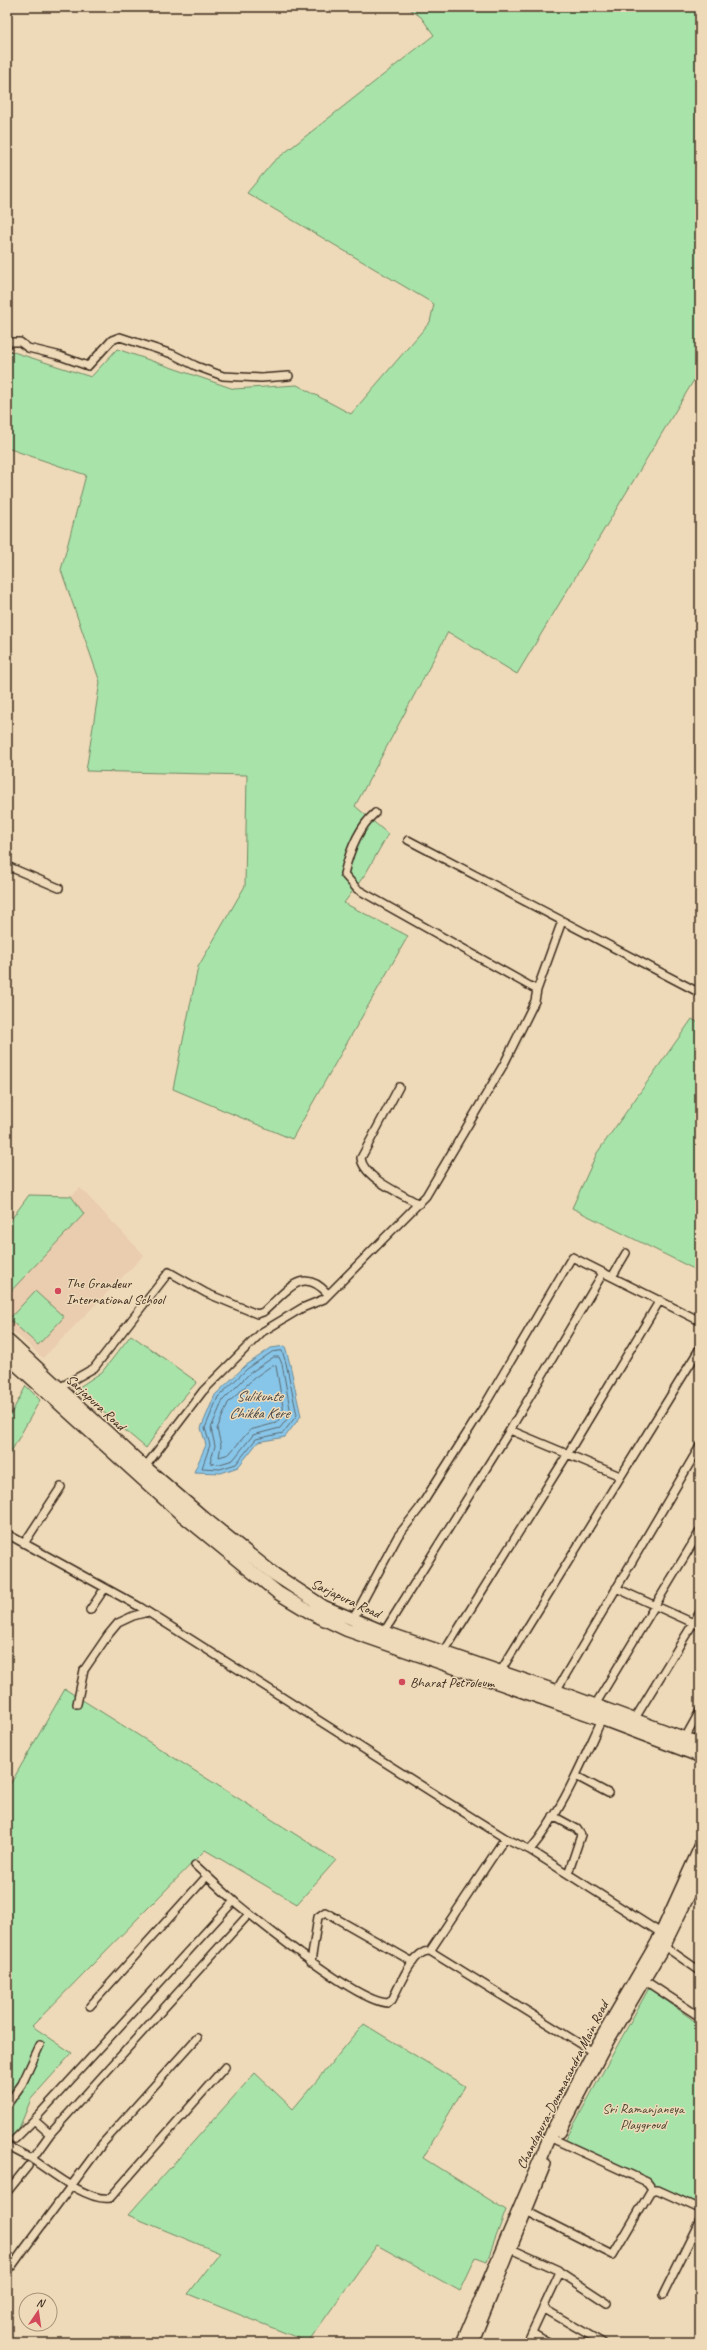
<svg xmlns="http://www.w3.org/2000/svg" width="707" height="2350" viewBox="0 0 707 2350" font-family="Caveat,sans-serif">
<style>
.built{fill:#eaccae}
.green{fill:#a8e4aa;stroke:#728764}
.water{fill:#88c6e9;stroke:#698898}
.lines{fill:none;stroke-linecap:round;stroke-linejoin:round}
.shore{stroke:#5a686f;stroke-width:1}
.minor-casing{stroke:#3b2a1e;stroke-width:10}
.secondary-casing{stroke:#3b2a1e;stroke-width:14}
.primary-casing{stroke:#3b2a1e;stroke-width:15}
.minor{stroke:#eedab8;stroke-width:7}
.secondary{stroke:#eedab8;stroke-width:11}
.primary{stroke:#eedab8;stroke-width:12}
.poi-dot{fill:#d1495b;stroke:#eedab8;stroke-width:1.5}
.labels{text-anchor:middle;stroke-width:3;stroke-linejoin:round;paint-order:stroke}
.poi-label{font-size:14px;fill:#3b2a1e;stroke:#eedab8;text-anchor:start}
.street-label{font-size:14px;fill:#3b2a1e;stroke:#eedab8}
.park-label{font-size:14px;fill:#4b4633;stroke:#eedab8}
.water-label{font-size:15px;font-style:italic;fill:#4a4947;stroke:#eedab8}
</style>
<rect width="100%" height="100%" fill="#eedab8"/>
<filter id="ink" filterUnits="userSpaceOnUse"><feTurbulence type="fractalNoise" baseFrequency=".025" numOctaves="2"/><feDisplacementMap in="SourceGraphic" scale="8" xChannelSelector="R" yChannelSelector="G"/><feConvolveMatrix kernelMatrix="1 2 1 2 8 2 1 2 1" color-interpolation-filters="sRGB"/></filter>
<g filter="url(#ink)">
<path class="built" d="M 80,1188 L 144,1255 L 43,1358 L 7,1326 L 7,1225 L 29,1195 L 71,1196 Z"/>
<path class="green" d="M 407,7 L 700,7 L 700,370 L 517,674 L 448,632 L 355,806 L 388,834 L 366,873 L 344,903 L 408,936 L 292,1139 L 173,1089 L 198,967 L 245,886 L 247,775 L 86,771 L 100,682 L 61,570 L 86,475 L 7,448 L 7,350 L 91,377 L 117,349 L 234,389 L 297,385 L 351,414 L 430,322 L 434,304 L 247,193 L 273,162 L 434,35 L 421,17 Z
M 692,1019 L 700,1024 L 700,1272 L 572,1208 L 597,1153 Z
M 29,1195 L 71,1196 L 84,1214 L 7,1295 L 7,1225 Z
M 35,1291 L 64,1317 L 38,1345 L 9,1319 Z
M 131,1335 L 197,1382 L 174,1408 L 146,1448 L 76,1389 L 102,1372 Z
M 26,1386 L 40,1400 L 7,1459 L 7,1421 Z
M 65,1689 L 336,1860 L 297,1904 L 205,1850 L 32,2026 L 72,2053 L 31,2099 L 7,2158 L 7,1790 Z
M 649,1988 L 700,2025 L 700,2205 L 690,2202 L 565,2141 Z
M 364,2024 L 465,2086 L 423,2158 L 506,2210 L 487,2261 L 476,2257 L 460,2291 L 377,2245 L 308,2342 L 188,2294 L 220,2253 L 128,2215 L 255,2073 L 293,2109 Z"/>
<path class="water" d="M 285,1346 C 292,1368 295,1392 301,1416 L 285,1437 L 258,1442 L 238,1467 L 221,1473 L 194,1472 L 206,1445 L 201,1428 L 215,1395 L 245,1366 L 271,1348 Z"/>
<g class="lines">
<path class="shore" d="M 282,1351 L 286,1363 L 297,1415 L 283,1433 L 256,1439 L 236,1464 L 220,1469 L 202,1468 L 210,1445 L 205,1428 L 218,1397 L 247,1369 L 272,1352 Z
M 274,1357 L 279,1357 L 282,1364 L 291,1414 L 280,1428 L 253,1435 L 233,1460 L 220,1464 L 210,1463 L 215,1446 L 211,1428 L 223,1400 L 250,1373 Z
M 273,1365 L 276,1366 L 284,1413 L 276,1423 L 250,1430 L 229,1454 L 219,1457 L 221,1445 L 217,1429 L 228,1403 L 254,1378 Z"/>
<g class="minor-casing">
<path id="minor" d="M 7,342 L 20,342 L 28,348 L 57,355 L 88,366 L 112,340 L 120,337 L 172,354 L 196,366 L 223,376 L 261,378 L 289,376
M 375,813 C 358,828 349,853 344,874 L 357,889 L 537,990
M 408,840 L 700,993
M 7,866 L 59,888
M 399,1087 L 361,1158 C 363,1178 402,1194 419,1204
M 612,1277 L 626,1253
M 57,1389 L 94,1368 L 169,1272 L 206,1293 L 257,1314 L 263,1312 C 286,1293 301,1264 328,1294
M 510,1430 L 620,1476
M 145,1467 L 203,1391 L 262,1332 L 302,1308 L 324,1299 L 426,1196 L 504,1064 L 535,1001 L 537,990 L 562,921
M 7,1534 L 140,1607 L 444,1800 L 505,1838 L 530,1850 L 661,1933
M 25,1542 L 61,1487
M 616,1588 L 700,1626
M 90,1610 L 105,1588
M 352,1621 L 398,1536 L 419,1509 L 486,1403 L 572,1257 L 700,1321
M 384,1632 L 510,1430 L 603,1273
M 442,1655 L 567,1455 L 660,1300
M 500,1672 L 700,1348
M 556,1691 L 700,1446
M 77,1704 L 84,1670 L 108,1635 L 118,1623 L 133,1616 L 148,1612
M 595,1705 L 700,1531
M 634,1720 L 700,1612
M 685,1738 L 700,1711
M 576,1776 L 608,1793
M 553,1816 L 577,1829 L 581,1835 L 568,1874
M 530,1850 C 562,1812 581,1764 602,1719
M 195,1865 L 236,1903
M 249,1914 L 50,2134 L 34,2120 L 233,1902 L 236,1903 C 263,1925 358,2003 388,2003 L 392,2000 C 399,1987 413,1949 430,1951 L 593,2052
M 664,1946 L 700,1971
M 430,1951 L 505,1838
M 311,1962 L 318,1917 L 325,1912 L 413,1962
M 644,1980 L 700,2017
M 90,2006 L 207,1876
M 7,2105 L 22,2084 L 40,2045
M 50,2134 L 32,2159 C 50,2171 88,2202 110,2198 L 225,2067
M 549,2137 L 647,2182 L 653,2190 L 658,2190 L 700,2209
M 15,2139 L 34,2120
M 7,2146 L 32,2159
M 7,2192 L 28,2166
M 526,2211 L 613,2255 L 650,2192 L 653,2190
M 507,2247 L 558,2270 L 560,2272 L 527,2343
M 7,2268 L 12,2266 L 22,2252 L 103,2143 L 197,2038
M 560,2272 L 607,2303
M 663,2295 L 700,2220
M 543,2308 L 603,2343
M 532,2333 L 549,2343"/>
</g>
<g class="secondary-casing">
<path id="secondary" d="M 560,2132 L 608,2041 L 664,1946 L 700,1873
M 462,2343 L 552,2131 L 593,2052 L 657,1942 L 700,1847
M 472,2343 L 545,2164"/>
</g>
<g class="primary-casing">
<path id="primary" d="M 7,1340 L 138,1461 L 204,1518 L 274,1574 L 324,1607 L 384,1632 L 556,1691 L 700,1744
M 7,1356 L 181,1514 L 278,1593 L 313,1614 L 347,1630 L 602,1719 L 700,1756"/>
</g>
<use href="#minor" class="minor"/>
<use href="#secondary" class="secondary"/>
<use href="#primary" class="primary"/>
</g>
</g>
<g class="poi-dot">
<circle cx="58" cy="1291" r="4"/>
<circle cx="402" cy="1682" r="4"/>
</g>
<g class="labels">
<g class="poi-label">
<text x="66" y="1288">The Grandeur<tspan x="66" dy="16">International School</tspan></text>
<text x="410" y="1687">Bharat Petroleum</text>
</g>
<g class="street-label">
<text transform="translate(96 1402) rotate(43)" y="5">Sarjapura Road</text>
<text transform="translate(346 1598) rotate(25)" y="5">Sarjapura Road</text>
<text transform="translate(562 2085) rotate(-63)" y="5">Chandapura-Dommasandra Main Road</text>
</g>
<g class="park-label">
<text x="643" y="2113">Sri Ramanjaneya<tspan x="643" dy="16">Playgroud</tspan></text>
</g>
<g class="water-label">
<text x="259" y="1401">Sulikunte<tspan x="259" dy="17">Chikka Kere</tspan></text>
</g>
</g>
<rect width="707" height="2350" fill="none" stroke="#eedab8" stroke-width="24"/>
<rect x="12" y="12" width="683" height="2326" fill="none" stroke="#3b2a1e" stroke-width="1.5" filter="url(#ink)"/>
<g transform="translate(38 2312) rotate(13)"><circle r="19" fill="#eedab8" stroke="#a6947a"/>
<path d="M0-3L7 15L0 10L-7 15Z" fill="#d1495b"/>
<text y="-6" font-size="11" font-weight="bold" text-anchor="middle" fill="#3b2a1e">N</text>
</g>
</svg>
